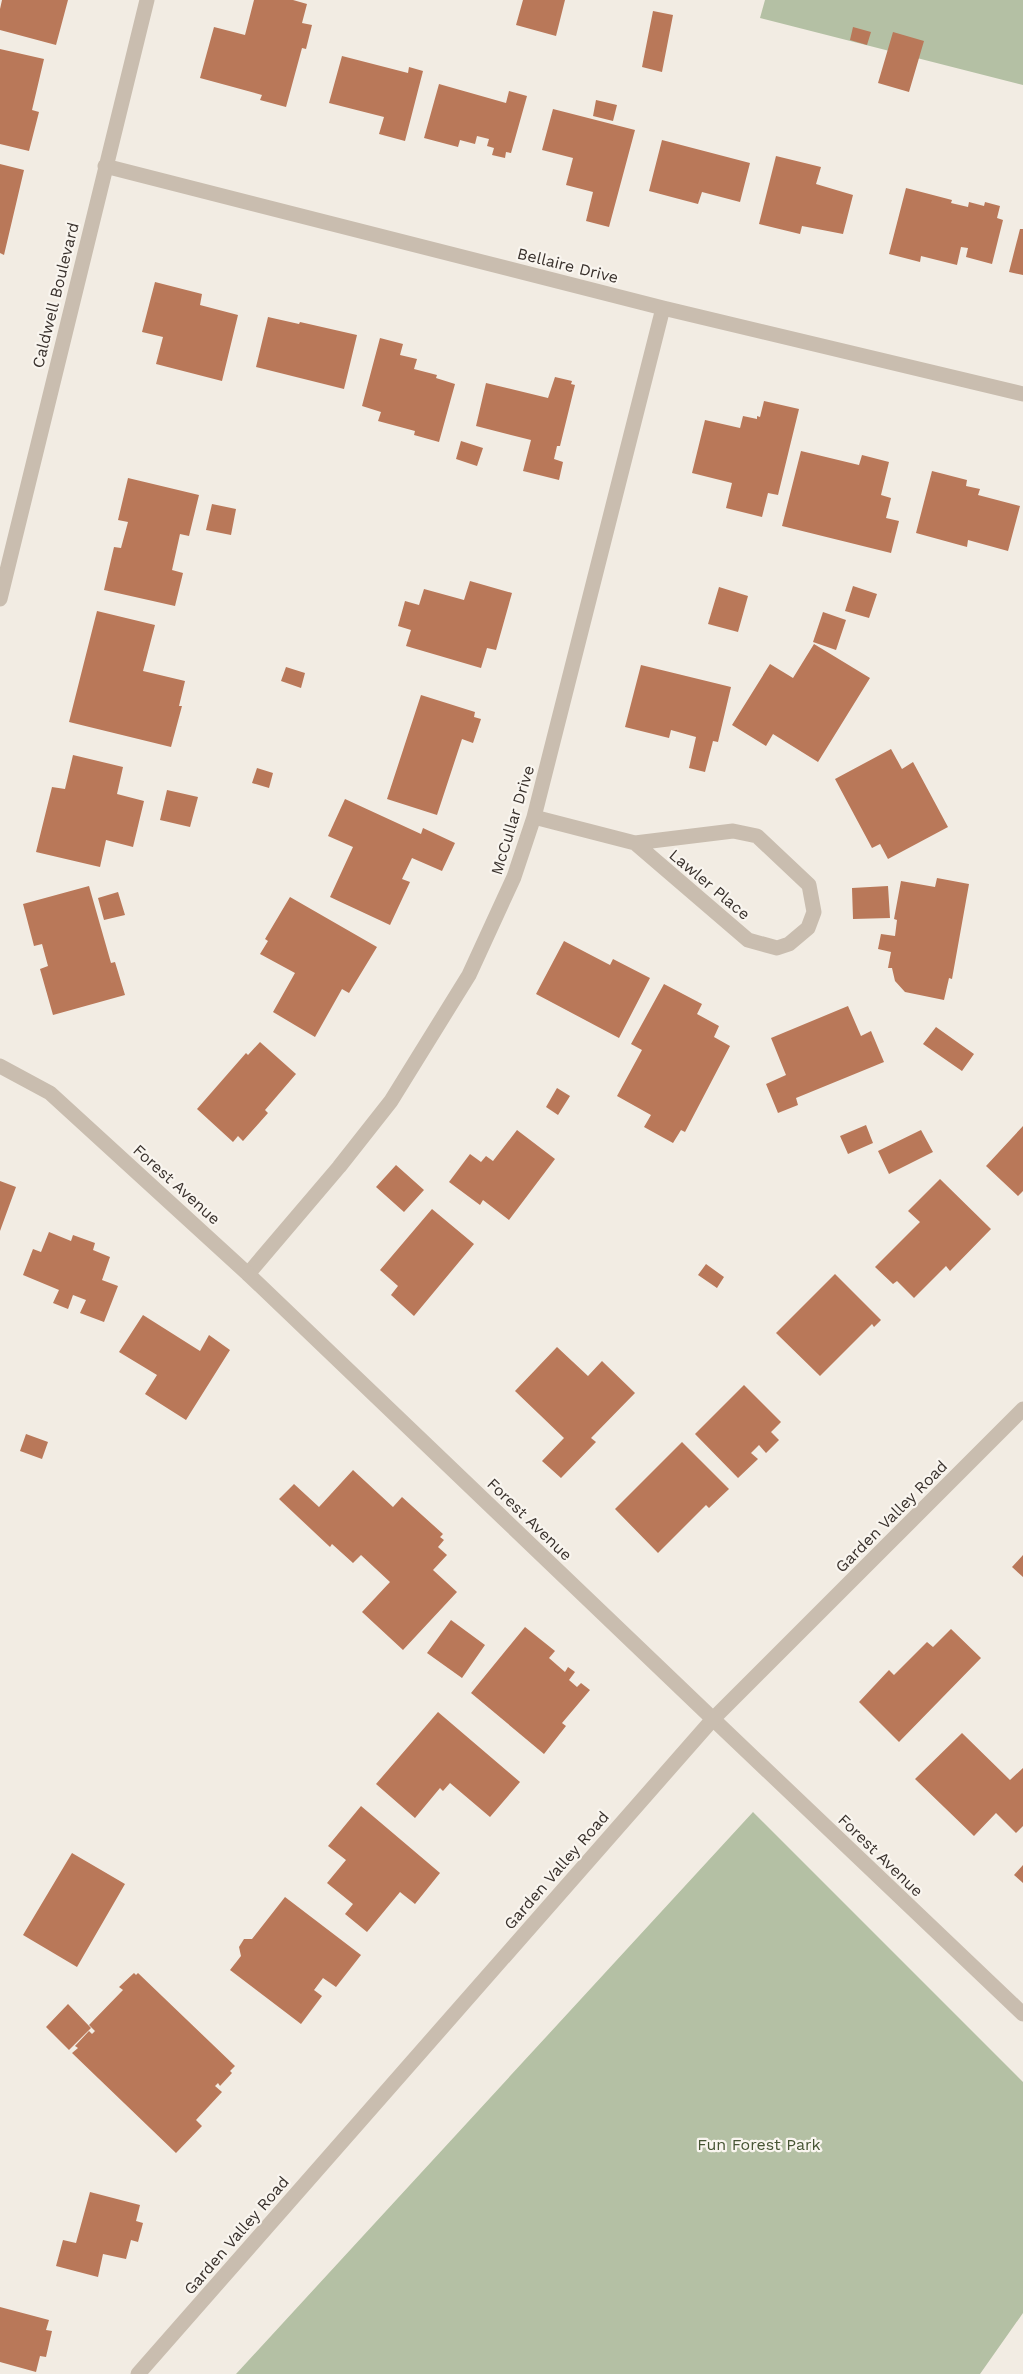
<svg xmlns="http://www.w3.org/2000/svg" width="1023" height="2374" viewBox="0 0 1023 2374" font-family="'Work Sans',sans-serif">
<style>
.green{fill:#b4c0a4}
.building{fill:#b97859}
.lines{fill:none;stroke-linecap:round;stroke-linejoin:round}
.minor{stroke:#c9bdaf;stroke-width:15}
.tertiary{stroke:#c9bdaf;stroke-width:15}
.labels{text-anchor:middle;stroke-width:4.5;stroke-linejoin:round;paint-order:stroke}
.street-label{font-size:16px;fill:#39312c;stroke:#f9f5ef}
.park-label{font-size:16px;fill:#465433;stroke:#f9f5ef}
</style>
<rect width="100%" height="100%" fill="#f2ece3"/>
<path class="green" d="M 765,0 L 1023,0 L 1023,85 L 760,18 Z
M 753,1812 L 1023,2082 L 1023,2313 L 980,2374 L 236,2374 Z"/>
<path class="building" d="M 2,0 L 68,0 L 56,45 L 0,30 L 0,9 Z
M 254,0 L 293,0 L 307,4 L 302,23 L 312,25 L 306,49 L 302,48 L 286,107 L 260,100 L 262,95 L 200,78 L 214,27 L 245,35 Z
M 523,0 L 565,0 L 556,36 L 516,25 Z
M 653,11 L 673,15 L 662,72 L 642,67 Z
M 853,27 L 871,32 L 867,45 L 850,40 Z
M 893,32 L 924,41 L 909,92 L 878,83 Z
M 0,49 L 44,59 L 32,110 L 39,112 L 29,151 L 0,144 Z
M 342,56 L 408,73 L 409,67 L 423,71 L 405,141 L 379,134 L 384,117 L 329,103 Z
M 439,84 L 506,103 L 509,91 L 527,96 L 511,153 L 506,152 L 505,158 L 492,155 L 494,148 L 487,146 L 489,139 L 477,136 L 475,144 L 460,140 L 458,147 L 424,138 Z
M 596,100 L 617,105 L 613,121 L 593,116 Z
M 553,109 L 635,130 L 609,227 L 586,221 L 593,192 L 566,185 L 573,158 L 542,150 Z
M 662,140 L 750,163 L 740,202 L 702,192 L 698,204 L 649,191 Z
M 776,156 L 821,167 L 816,184 L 853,195 L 843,234 L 802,226 L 800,234 L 759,224 Z
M 0,164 L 24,170 L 4,255 L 0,253 Z
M 906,188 L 952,200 L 951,203 L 968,207 L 969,202 L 984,206 L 985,202 L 1000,206 L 997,218 L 1003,220 L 992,264 L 966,257 L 968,248 L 961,247 L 957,265 L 921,256 L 920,262 L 889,254 Z
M 1020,229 L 1023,229 L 1023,275 L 1009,272 Z
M 155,282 L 202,294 L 200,305 L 238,315 L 222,381 L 156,364 L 163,337 L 142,332 Z
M 268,317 L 299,324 L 300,322 L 357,335 L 344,389 L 256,367 Z
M 380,338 L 403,344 L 400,355 L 417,359 L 414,369 L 437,375 L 436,378 L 455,384 L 439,442 L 414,435 L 415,431 L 378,421 L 381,412 L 362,406 Z
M 555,377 L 572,381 L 571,384 L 575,385 L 560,446 L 557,446 L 554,459 L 563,462 L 559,480 L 523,471 L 531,440 L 476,426 L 486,383 L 548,398 Z
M 764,401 L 799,409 L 778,495 L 768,493 L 762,517 L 726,508 L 732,483 L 692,473 L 705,420 L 740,428 L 743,416 L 757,419 L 757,416 L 760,417 Z
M 461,441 L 483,448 L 477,466 L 456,459 Z
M 801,451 L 859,465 L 862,455 L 889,462 L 881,495 L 891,498 L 886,518 L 899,521 L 891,553 L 782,526 Z
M 932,471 L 967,480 L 966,486 L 980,489 L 978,495 L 1020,506 L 1008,551 L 968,540 L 967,547 L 916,533 Z
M 128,478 L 199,495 L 189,536 L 180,534 L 172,570 L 183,573 L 175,606 L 104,590 L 114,547 L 121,548 L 128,522 L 118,520 Z
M 212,504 L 236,509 L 231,535 L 206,530 Z
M 470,581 L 512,593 L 496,650 L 487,648 L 481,668 L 406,646 L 411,630 L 398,626 L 405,601 L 419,605 L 424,589 L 464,600 Z
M 853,586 L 877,594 L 869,618 L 845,611 Z
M 719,587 L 748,596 L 738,632 L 708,624 Z
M 97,611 L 155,625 L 143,671 L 185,681 L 179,706 L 182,706 L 171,747 L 69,722 Z
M 823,612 L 846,620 L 836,650 L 813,642 Z
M 814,644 L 870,678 L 818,762 L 773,734 L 766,746 L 732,725 L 770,664 L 793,678 Z
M 641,665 L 731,687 L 718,742 L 713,741 L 705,772 L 689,768 L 696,737 L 671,730 L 669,738 L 625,727 Z
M 286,667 L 305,673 L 301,688 L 281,681 Z
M 421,695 L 475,712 L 474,717 L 481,719 L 473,743 L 462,739 L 437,815 L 387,799 Z
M 891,749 L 902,769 L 913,762 L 948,827 L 888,859 L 880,844 L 872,848 L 835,779 Z
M 73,755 L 123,767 L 117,794 L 144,801 L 133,847 L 106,840 L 100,867 L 36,852 L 52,787 L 65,789 Z
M 257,768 L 273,773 L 269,788 L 252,783 Z
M 167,790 L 198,797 L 190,827 L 160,820 Z
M 345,799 L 421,834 L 423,828 L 455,843 L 442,871 L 412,858 L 402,879 L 410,882 L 390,925 L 330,897 L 353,847 L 328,836 Z
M 937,878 L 969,884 L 952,979 L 949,978 L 944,1000 L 905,992 L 895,981 L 892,968 L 888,968 L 891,952 L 878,949 L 881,934 L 895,936 L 897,920 L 894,919 L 901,881 L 935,887 Z
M 89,886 L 111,963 L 115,962 L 125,995 L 53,1015 L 40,969 L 48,966 L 42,944 L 34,946 L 23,904 Z
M 888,886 L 890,918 L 853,919 L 852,888 Z
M 118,892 L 125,915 L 104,920 L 98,898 Z
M 290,897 L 377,947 L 349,993 L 342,989 L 315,1037 L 273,1012 L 295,973 L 260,954 L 268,941 L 265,939 Z
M 564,941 L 610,965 L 613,959 L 650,978 L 619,1038 L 536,994 Z
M 664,984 L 702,1004 L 697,1014 L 719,1026 L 714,1037 L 730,1046 L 685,1132 L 681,1130 L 673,1143 L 644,1127 L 651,1115 L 617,1096 L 642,1050 L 631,1044 Z
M 848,1006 L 861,1036 L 871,1031 L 884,1062 L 796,1098 L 798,1105 L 778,1113 L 766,1084 L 786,1075 L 771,1038 Z
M 936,1027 L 974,1054 L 962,1071 L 923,1044 Z
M 260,1042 L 296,1074 L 265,1110 L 268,1113 L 243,1141 L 238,1136 L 233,1142 L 197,1109 L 246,1053 L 248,1055 Z
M 557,1088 L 570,1096 L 558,1115 L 546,1107 Z
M 866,1125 L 873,1143 L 848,1154 L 840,1136 Z
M 1023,1126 L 1023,1191 L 1018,1196 L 986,1166 Z
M 517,1130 L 555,1159 L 509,1220 L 483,1200 L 480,1205 L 449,1182 L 470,1154 L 481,1162 L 486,1156 L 493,1161 Z
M 921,1130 L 933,1152 L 889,1174 L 878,1151 Z
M 396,1165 L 424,1190 L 404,1212 L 376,1187 Z
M 940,1179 L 991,1229 L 950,1271 L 946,1266 L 914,1298 L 897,1281 L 893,1284 L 875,1267 L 920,1222 L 908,1211 Z
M 0,1181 L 16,1187 L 0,1231 Z
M 432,1209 L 474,1244 L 414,1316 L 391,1295 L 398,1286 L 380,1270 Z
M 49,1232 L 71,1241 L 73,1235 L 95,1243 L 93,1250 L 110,1257 L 102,1280 L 118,1286 L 104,1322 L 80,1313 L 86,1300 L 73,1295 L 68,1309 L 53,1303 L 59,1290 L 23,1275 L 33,1249 L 41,1252 Z
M 706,1264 L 724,1277 L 717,1288 L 698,1275 Z
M 835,1274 L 881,1320 L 874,1327 L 872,1324 L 820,1376 L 776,1333 Z
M 143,1315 L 200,1351 L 209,1335 L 230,1350 L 186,1420 L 145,1394 L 157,1375 L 119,1352 Z
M 557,1347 L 588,1376 L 602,1361 L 635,1393 L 591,1438 L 596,1442 L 561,1478 L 542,1461 L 564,1438 L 515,1391 Z
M 744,1385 L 781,1422 L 771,1432 L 779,1440 L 766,1453 L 759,1445 L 751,1453 L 758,1459 L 738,1478 L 695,1434 Z
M 26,1434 L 48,1442 L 42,1459 L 20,1451 Z
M 682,1442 L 729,1489 L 709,1508 L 706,1505 L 658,1553 L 615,1509 Z
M 353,1470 L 393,1507 L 402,1497 L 443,1534 L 440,1537 L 444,1540 L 438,1547 L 447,1555 L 433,1570 L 457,1592 L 403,1650 L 362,1612 L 390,1582 L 361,1555 L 353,1563 L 332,1544 L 330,1547 L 279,1499 L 294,1484 L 319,1507 Z
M 1023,1555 L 1023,1577 L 1012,1567 Z
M 451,1620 L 485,1645 L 462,1678 L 427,1653 Z
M 525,1627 L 555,1651 L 549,1658 L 565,1672 L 568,1667 L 575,1672 L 569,1680 L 577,1687 L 581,1683 L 590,1690 L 562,1723 L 566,1726 L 544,1754 L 471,1693 Z
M 951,1629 L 981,1658 L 899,1742 L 859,1702 L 889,1670 L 894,1675 L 927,1642 L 933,1647 Z
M 438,1712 L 520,1782 L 490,1817 L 450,1783 L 443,1791 L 440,1788 L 415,1818 L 376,1784 Z
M 962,1733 L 1010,1780 L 1023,1768 L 1023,1826 L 1016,1833 L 996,1813 L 974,1836 L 915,1779 Z
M 361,1806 L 440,1873 L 415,1904 L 400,1892 L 367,1932 L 345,1914 L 353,1904 L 327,1883 L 346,1860 L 328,1846 Z
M 72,1853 L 125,1884 L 77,1967 L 23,1935 Z
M 1023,1865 L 1023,1883 L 1014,1875 Z
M 285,1897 L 361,1955 L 336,1987 L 323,1978 L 314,1990 L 322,1996 L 301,2024 L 230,1970 L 241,1956 L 239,1947 L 244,1939 L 252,1939 Z
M 134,1973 L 136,1975 L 138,1973 L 235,2066 L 230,2071 L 232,2073 L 220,2086 L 218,2083 L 215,2086 L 222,2092 L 196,2120 L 202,2126 L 176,2153 L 72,2053 L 78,2048 L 75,2046 L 89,2031 L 92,2034 L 95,2031 L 89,2025 L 123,1990 L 119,1987 Z
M 68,2004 L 91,2028 L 69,2050 L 46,2027 Z
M 90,2192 L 140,2205 L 136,2221 L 143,2223 L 138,2242 L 131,2240 L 126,2259 L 103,2254 L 98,2277 L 56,2266 L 63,2240 L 76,2243 Z
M 0,2307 L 49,2320 L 46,2330 L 52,2331 L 46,2357 L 40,2356 L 36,2372 L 0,2362 Z"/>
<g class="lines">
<path class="minor" d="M 105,166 L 663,308 L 1023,394
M 0,599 L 147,0
M 534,817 L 635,843 L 748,940 L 777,948 L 789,944 L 808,928 L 814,912 L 809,885 L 757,836 L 733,831 L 635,843
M 248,1274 L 339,1167 L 391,1101 L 469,975 L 514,877 L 534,817 L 663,308
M 713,1719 L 1023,2014"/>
<path class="tertiary" d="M 0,1066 L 50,1093 L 248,1274 L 713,1719
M 138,2374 L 713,1719 L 1023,1409"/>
</g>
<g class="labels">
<g class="street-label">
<text transform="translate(568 265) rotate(14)" y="6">Bellaire Drive</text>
<text transform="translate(55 295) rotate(-76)" y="6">Caldwell Boulevard</text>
<text transform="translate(512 820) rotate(-73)" y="6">McCullar Drive</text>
<text transform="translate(710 884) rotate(40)" y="6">Lawler Place</text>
<text transform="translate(177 1184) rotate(42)" y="6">Forest Avenue</text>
<text transform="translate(891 1516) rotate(-45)" y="6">Garden Valley Road</text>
<text transform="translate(530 1519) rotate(44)" y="6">Forest Avenue</text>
<text transform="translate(881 1855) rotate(44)" y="6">Forest Avenue</text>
<text transform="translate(556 1870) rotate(-49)" y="6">Garden Valley Road</text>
<text transform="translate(236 2235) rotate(-49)" y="6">Garden Valley Road</text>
</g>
<g class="park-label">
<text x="759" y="2150">Fun Forest Park</text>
</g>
</g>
</svg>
